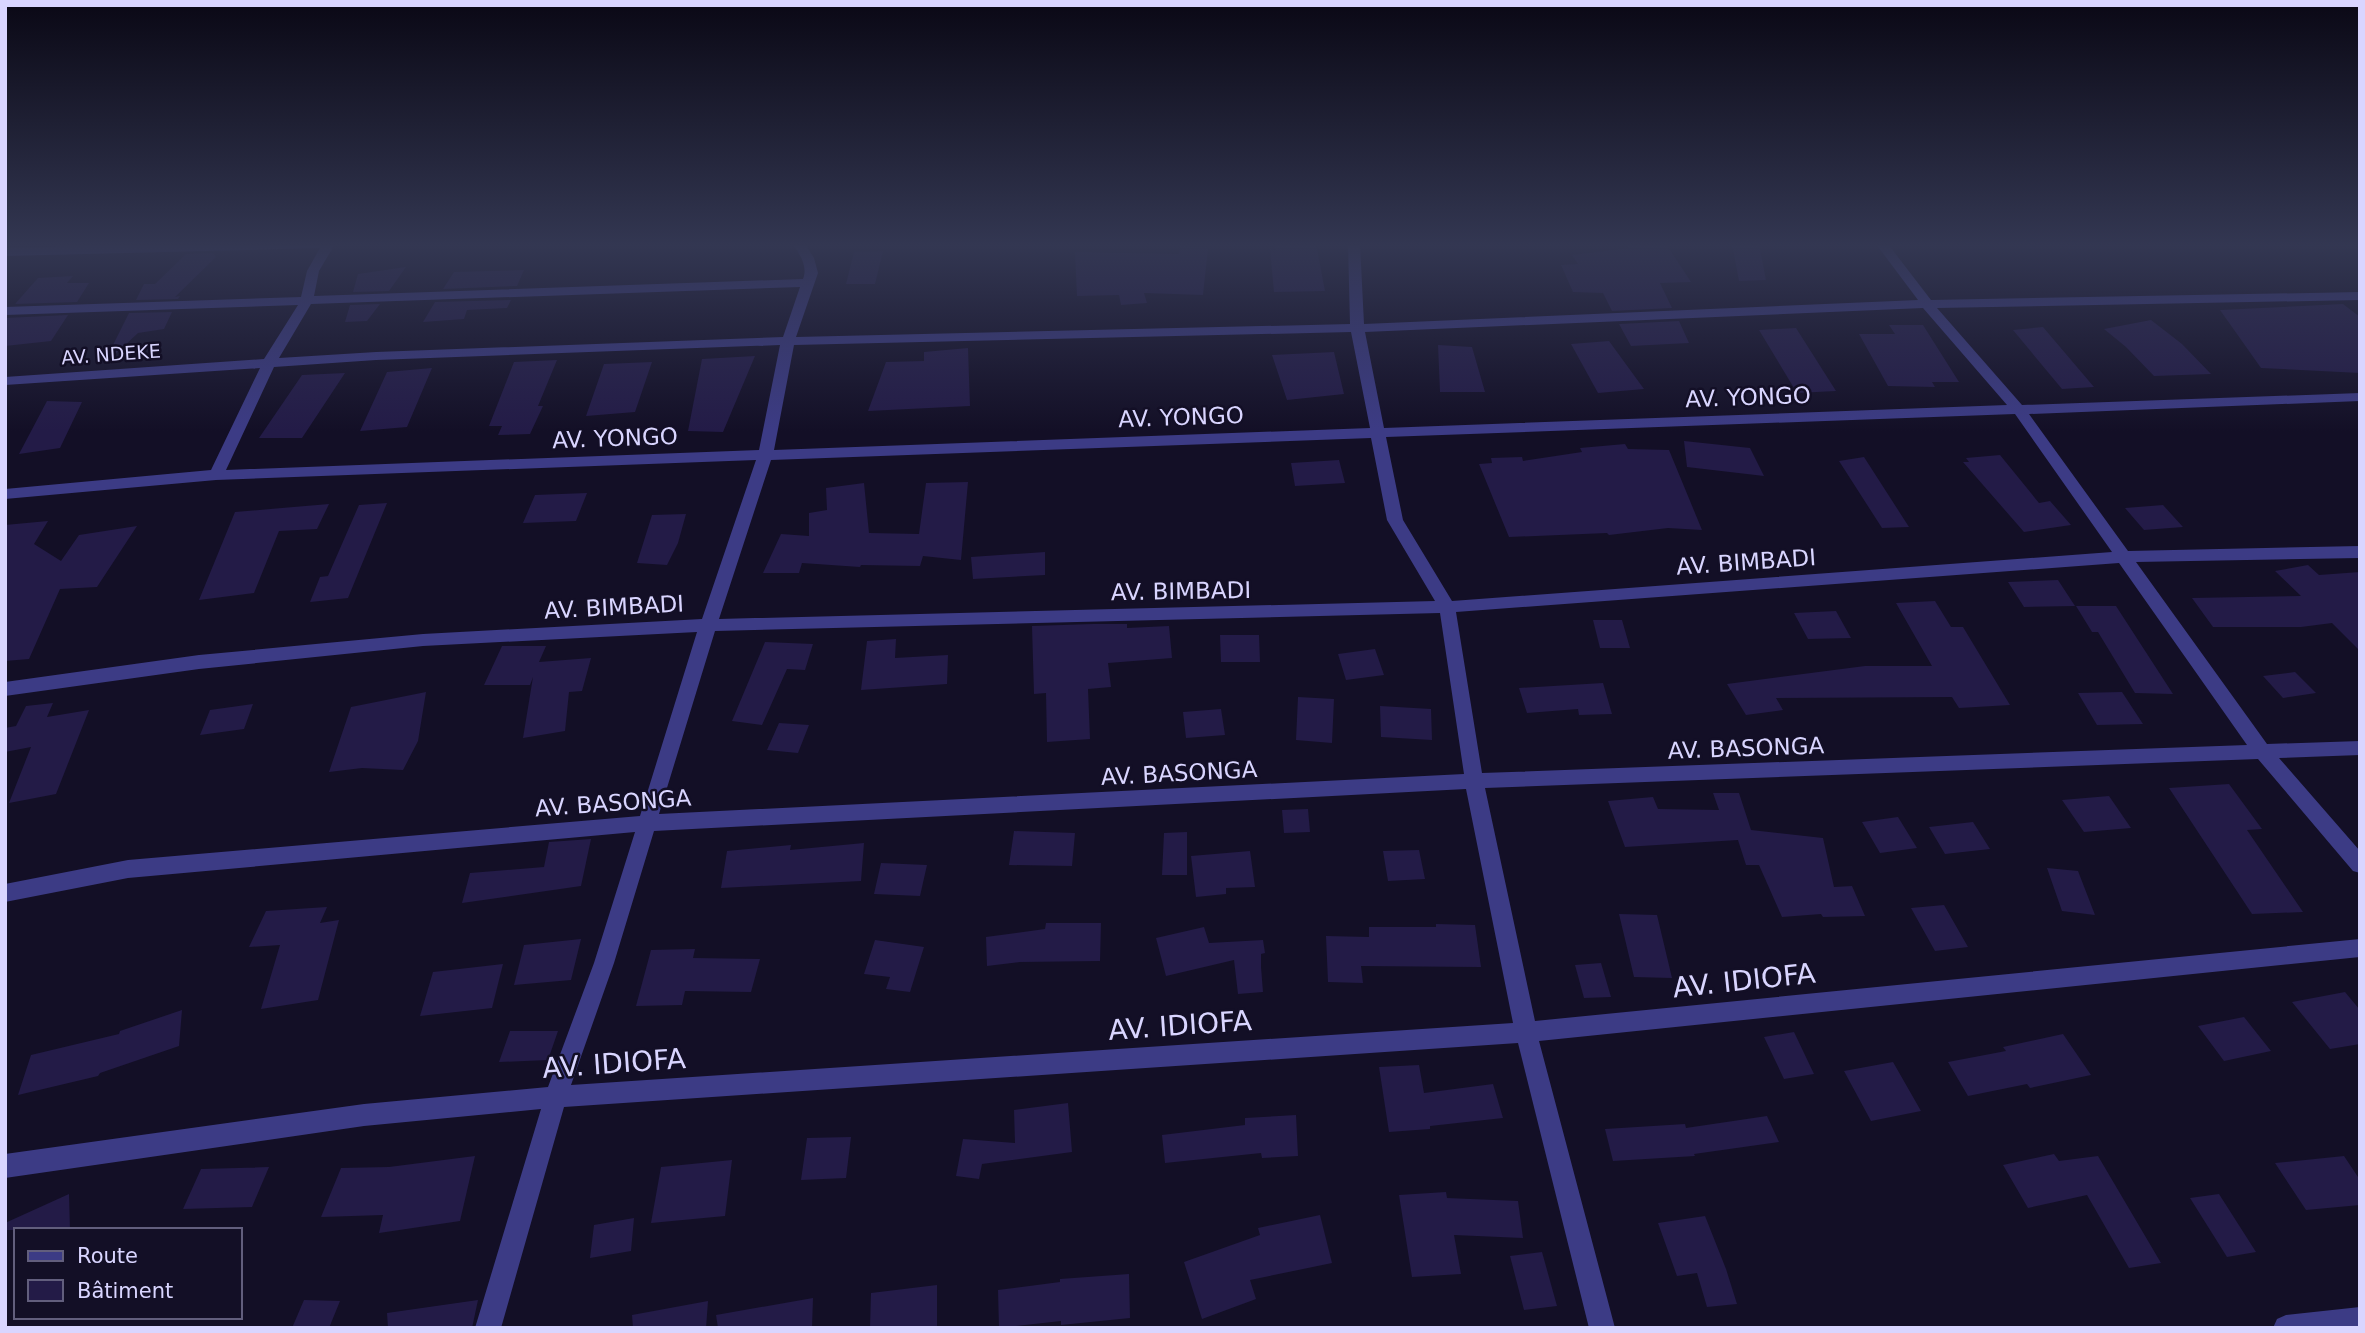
<svg xmlns="http://www.w3.org/2000/svg" width="2365" height="1333" viewBox="0 0 2365 1333" font-family="'DejaVu Sans',sans-serif">
<style>
.building{fill:#231b47}
.lines{fill:none;stroke-linecap:round;stroke-linejoin:round}
.minor{fill:#3c3b85;fill-rule:evenodd}
.labels{text-anchor:middle;stroke-width:5;stroke-linejoin:round;paint-order:stroke}
.far-street-label{font-size:19px;fill:#d9d5ff;stroke:#130f26}
.street-label{font-size:23px;fill:#d9d5ff;stroke:#130f26}
.near-street-label{font-size:28px;fill:#d9d5ff;stroke:#130f26}
</style>
<rect width="100%" height="100%" fill="#130f26"/>
<path class="building" d="M 1275,244 L 1316,244 L 1325,291 L 1274,292 L 1270,249 L 1276,250 Z
M 1626,244 L 1666,244 L 1691,282 L 1660,283 L 1672,308 L 1612,311 L 1603,293 L 1573,292 L 1561,265 L 1578,264 L 1572,255 L 1629,248 Z
M 1732,244 L 1759,244 L 1766,280 L 1739,281 Z
M 1180,246 L 1208,248 L 1203,295 L 1144,293 L 1147,303 L 1121,305 L 1119,295 L 1077,296 L 1075,252 L 1179,254 Z
M 883,251 L 875,284 L 846,284 L 854,252 Z
M 213,253 L 216,257 L 175,297 L 180,296 L 178,299 L 136,300 L 144,284 L 155,284 L 186,254 Z
M 406,267 L 389,291 L 353,292 L 358,274 Z
M 524,270 L 517,286 L 443,289 L 454,272 Z
M 73,276 L 67,283 L 89,283 L 77,302 L 15,304 L 38,278 Z
M 511,300 L 507,308 L 467,310 L 464,319 L 423,322 L 435,302 Z
M 380,304 L 367,321 L 345,322 L 350,305 Z
M 2343,304 L 2360,317 L 2360,373 L 2261,368 L 2220,310 Z
M 172,312 L 164,329 L 138,333 L 110,359 L 107,357 L 129,313 Z
M 68,315 L 51,341 L 5,346 L 5,318 Z
M 2151,320 L 2182,344 L 2211,374 L 2154,376 L 2126,347 L 2104,329 Z
M 1679,321 L 1689,343 L 1631,346 L 1619,324 Z
M 1889,325 L 1923,325 L 1959,382 L 1932,382 L 1935,387 L 1888,386 L 1859,334 L 1895,334 Z
M 2043,327 L 2094,387 L 2062,389 L 2013,330 Z
M 1796,328 L 1836,391 L 1797,393 L 1759,330 Z
M 1609,341 L 1644,389 L 1598,393 L 1571,344 Z
M 1438,345 L 1472,347 L 1485,392 L 1440,392 Z
M 968,348 L 970,406 L 868,411 L 886,362 L 924,361 L 924,352 Z
M 1334,352 L 1344,394 L 1287,400 L 1272,355 Z
M 755,356 L 723,432 L 688,431 L 702,359 Z
M 557,360 L 538,406 L 543,406 L 530,434 L 498,435 L 502,426 L 489,426 L 514,362 Z
M 652,362 L 635,412 L 586,416 L 604,364 Z
M 432,368 L 407,427 L 360,431 L 387,372 Z
M 345,373 L 302,438 L 259,438 L 302,375 Z
M 47,401 L 82,402 L 60,448 L 19,454 Z
M 1684,441 L 1750,448 L 1764,476 L 1687,467 Z
M 1625,444 L 1628,449 L 1669,450 L 1702,530 L 1668,528 L 1609,535 L 1607,533 L 1509,537 L 1479,464 L 1492,463 L 1491,458 L 1522,457 L 1523,461 L 1582,452 L 1580,448 Z
M 2000,455 L 2039,503 L 2050,501 L 2071,525 L 2024,532 L 1963,462 L 1969,462 L 1966,458 Z
M 1864,457 L 1909,527 L 1882,528 L 1839,461 Z
M 1339,460 L 1345,483 L 1295,486 L 1291,463 Z
M 968,482 L 961,560 L 923,556 L 920,566 L 861,565 L 860,567 L 802,563 L 799,573 L 763,573 L 781,534 L 809,536 L 809,513 L 827,510 L 826,488 L 864,483 L 869,533 L 919,534 L 926,483 Z
M 587,493 L 576,521 L 523,523 L 535,495 Z
M 387,503 L 348,598 L 310,602 L 320,577 L 328,576 L 359,505 Z
M 329,504 L 317,529 L 279,531 L 254,593 L 199,600 L 235,512 Z
M 2163,505 L 2183,527 L 2144,530 L 2125,508 Z
M 686,514 L 678,543 L 667,565 L 637,563 L 652,515 Z
M 48,521 L 34,544 L 61,561 L 79,535 L 137,526 L 97,587 L 60,589 L 29,659 L 5,661 L 5,525 Z
M 1045,552 L 1045,575 L 973,579 L 971,557 Z
M 2308,565 L 2319,575 L 2360,572 L 2360,651 L 2332,623 L 2301,627 L 2213,627 L 2192,598 L 2301,596 L 2275,571 Z
M 2058,580 L 2075,606 L 2024,607 L 2008,582 Z
M 1935,601 L 1951,627 L 1963,627 L 2010,705 L 1959,708 L 1952,697 L 1776,698 L 1783,710 L 1746,715 L 1727,684 L 1865,666 L 1932,666 L 1896,603 Z
M 2076,606 L 2116,606 L 2173,694 L 2135,693 L 2098,632 L 2092,632 Z
M 1836,611 L 1851,638 L 1808,639 L 1794,613 Z
M 1593,620 L 1622,620 L 1630,648 L 1600,648 Z
M 1093,624 L 1127,624 L 1127,628 L 1169,626 L 1172,658 L 1108,663 L 1111,687 L 1088,689 L 1090,739 L 1047,742 L 1046,693 L 1034,694 L 1032,626 Z
M 1220,635 L 1259,635 L 1260,662 L 1221,662 Z
M 896,639 L 895,658 L 948,655 L 947,684 L 861,690 L 867,641 Z
M 765,642 L 813,644 L 805,670 L 787,669 L 762,725 L 732,721 Z
M 502,646 L 546,646 L 539,662 L 591,658 L 582,691 L 569,692 L 565,731 L 523,738 L 533,677 L 530,685 L 484,685 Z
M 1375,649 L 1384,675 L 1346,680 L 1338,654 Z
M 2295,672 L 2316,693 L 2283,698 L 2263,676 Z
M 1603,683 L 1612,714 L 1579,715 L 1578,709 L 1527,713 L 1519,688 Z
M 426,692 L 418,741 L 403,770 L 362,768 L 329,772 L 351,707 Z
M 2122,692 L 2143,724 L 2097,725 L 2078,693 Z
M 1298,697 L 1334,699 L 1332,743 L 1296,740 Z
M 53,703 L 47,717 L 89,710 L 56,794 L 9,803 L 31,747 L 5,752 L 5,728 L 16,726 L 26,706 Z
M 253,704 L 244,729 L 200,735 L 210,710 Z
M 1380,706 L 1431,709 L 1432,740 L 1381,737 Z
M 1221,709 L 1225,735 L 1186,738 L 1183,712 Z
M 779,723 L 809,725 L 798,753 L 767,750 Z
M 2229,784 L 2262,829 L 2247,830 L 2303,912 L 2252,914 L 2169,788 Z
M 1713,793 L 1739,793 L 1751,830 L 1823,838 L 1834,887 L 1852,886 L 1865,916 L 1823,917 L 1821,914 L 1782,917 L 1759,865 L 1746,865 L 1738,840 L 1625,847 L 1608,801 L 1653,797 L 1658,809 L 1719,810 Z
M 2109,796 L 2131,828 L 2084,832 L 2062,800 Z
M 1308,809 L 1310,832 L 1284,833 L 1282,810 Z
M 1898,817 L 1917,848 L 1880,853 L 1862,822 Z
M 1973,822 L 1990,849 L 1945,854 L 1929,827 Z
M 1014,831 L 1075,833 L 1072,866 L 1009,865 Z
M 1187,832 L 1187,875 L 1162,875 L 1164,833 Z
M 591,839 L 581,886 L 462,903 L 470,873 L 544,867 L 549,842 Z
M 864,843 L 861,881 L 721,888 L 727,851 L 791,845 L 790,850 Z
M 1419,850 L 1425,879 L 1388,881 L 1383,851 Z
M 1250,851 L 1255,887 L 1226,888 L 1226,894 L 1196,897 L 1191,856 Z
M 881,863 L 927,865 L 920,896 L 874,894 Z
M 2047,868 L 2078,871 L 2095,915 L 2062,911 Z
M 1944,905 L 1968,947 L 1935,951 L 1911,908 Z
M 327,907 L 320,923 L 339,920 L 318,1000 L 261,1009 L 280,945 L 249,947 L 266,911 Z
M 1619,914 L 1657,915 L 1672,978 L 1634,977 Z
M 1046,923 L 1101,923 L 1100,961 L 1020,962 L 987,966 L 986,937 L 1045,929 Z
M 1436,924 L 1475,925 L 1481,967 L 1361,966 L 1363,983 L 1328,982 L 1326,936 L 1369,937 L 1369,927 L 1436,927 Z
M 1204,927 L 1209,943 L 1263,940 L 1265,953 L 1261,954 L 1261,967 L 1263,992 L 1238,994 L 1234,960 L 1166,976 L 1156,938 Z
M 581,939 L 571,980 L 514,985 L 524,945 Z
M 875,940 L 924,947 L 910,992 L 886,989 L 890,977 L 864,974 Z
M 695,949 L 693,958 L 760,959 L 751,992 L 685,991 L 682,1005 L 636,1006 L 651,950 Z
M 1601,963 L 1611,997 L 1584,998 L 1575,965 Z
M 503,964 L 492,1008 L 420,1016 L 433,972 Z
M 2345,992 L 2360,1010 L 2360,1044 L 2330,1049 L 2292,1002 Z
M 182,1010 L 179,1046 L 100,1073 L 98,1076 L 18,1095 L 31,1055 L 119,1034 L 120,1031 Z
M 2244,1017 L 2271,1051 L 2224,1061 L 2198,1026 Z
M 510,1031 L 558,1031 L 548,1060 L 499,1062 Z
M 1794,1032 L 1814,1074 L 1784,1079 L 1764,1037 Z
M 2063,1034 L 2091,1075 L 2030,1088 L 2027,1084 L 1968,1096 L 1948,1062 L 2006,1051 L 2003,1047 Z
M 1893,1062 L 1921,1111 L 1871,1121 L 1844,1071 Z
M 1419,1065 L 1424,1093 L 1493,1084 L 1503,1118 L 1430,1126 L 1430,1129 L 1389,1132 L 1379,1067 Z
M 1068,1103 L 1072,1152 L 982,1164 L 979,1179 L 956,1176 L 963,1139 L 1015,1143 L 1014,1110 Z
M 1296,1115 L 1298,1156 L 1262,1158 L 1261,1153 L 1165,1163 L 1162,1135 L 1245,1125 L 1245,1118 Z
M 1767,1116 L 1779,1142 L 1694,1154 L 1695,1156 L 1613,1161 L 1605,1129 L 1685,1124 L 1686,1128 Z
M 851,1137 L 846,1178 L 801,1180 L 807,1138 Z
M 2054,1154 L 2059,1161 L 2098,1156 L 2161,1263 L 2129,1268 L 2087,1195 L 2028,1208 L 2003,1165 Z
M 475,1156 L 460,1221 L 379,1233 L 383,1215 L 321,1217 L 341,1168 L 389,1167 Z
M 2344,1156 L 2360,1180 L 2360,1205 L 2306,1210 L 2275,1163 Z
M 732,1160 L 725,1216 L 651,1223 L 661,1167 Z
M 269,1167 L 252,1207 L 183,1209 L 201,1169 Z
M 1446,1192 L 1447,1198 L 1518,1201 L 1523,1238 L 1454,1235 L 1461,1274 L 1412,1277 L 1399,1195 Z
M 69,1194 L 70,1230 L 5,1230 L 5,1223 Z
M 2219,1194 L 2256,1252 L 2227,1257 L 2190,1198 Z
M 1320,1215 L 1332,1263 L 1250,1280 L 1256,1299 L 1202,1319 L 1184,1262 L 1260,1235 L 1258,1228 Z
M 1705,1216 L 1726,1269 L 1737,1304 L 1707,1307 L 1697,1273 L 1677,1276 L 1658,1223 Z
M 634,1218 L 631,1251 L 590,1258 L 594,1225 Z
M 1542,1252 L 1557,1306 L 1524,1310 L 1510,1256 Z
M 1129,1274 L 1130,1318 L 1061,1325 L 1061,1321 L 999,1328 L 998,1290 L 1060,1282 L 1060,1279 Z
M 937,1285 L 937,1328 L 870,1328 L 871,1293 Z
M 813,1298 L 812,1328 L 718,1328 L 716,1315 Z
M 304,1300 L 340,1301 L 329,1328 L 292,1328 Z
M 478,1300 L 472,1328 L 388,1328 L 387,1313 Z
M 708,1301 L 706,1328 L 633,1328 L 632,1315 Z"/>
<g class="lines">
<path class="minor" d="M 175,244 L 335,244 L 319,271 L 314,296 L 803,279 C 808,266 800,255 793,244 L 805,244 L 814,258 L 818,273 L 796,337 L 1350,324 L 1348,244 L 1360,244 L 1364,324 L 1918,300 L 1876,244 L 1888,244 L 1931,300 L 2360,292 L 2360,300 L 1937,308 L 2022,405 L 2360,393 L 2360,401 L 2029,414 L 2128,551 L 2360,546 L 2360,558 L 2136,562 L 2267,744 L 2360,741 L 2360,755 L 2279,758 L 2360,851 L 2360,873 L 2353,871 L 2258,759 L 1485,788 L 1535,1021 L 2360,939 L 2360,957 L 1539,1041 L 1615,1328 L 1589,1328 L 1518,1043 L 564,1107 L 501,1328 L 475,1328 L 541,1109 L 364,1126 L 5,1178 L 5,1154 L 364,1104 L 548,1087 L 594,963 L 635,832 L 128,878 L 5,902 L 5,884 L 128,860 L 640,816 L 697,632 L 423,646 L 199,669 L 5,696 L 5,682 L 199,655 L 423,634 L 702,619 L 756,460 L 216,480 L 5,499 L 5,489 L 211,470 L 260,368 L 5,385 L 5,377 L 264,359 L 298,305 L 5,315 L 5,307 L 301,297 L 307,271 L 320,248 L 5,256 L 5,248 ZM 800,287 L 783,337 L 376,352 L 279,358 L 311,304 ZM 1923,308 L 2007,405 L 1384,428 L 1365,332 ZM 1351,332 L 1370,428 L 774,450 L 794,345 ZM 780,345 L 759,450 L 226,470 L 274,367 L 376,360 ZM 2015,414 L 2112,552 L 1452,601 L 1403,520 L 1386,437 ZM 1371,438 L 1387,520 L 1435,601 L 719,619 L 771,460 ZM 2119,563 L 2247,745 L 1482,773 L 1456,612 ZM 1440,613 L 1464,774 L 659,814 L 715,631 ZM 1466,789 L 1513,1023 L 571,1085 L 614,963 L 654,831 Z
M 2360,1307 L 2360,1328 L 2273,1328 L 2277,1319 L 2286,1315 Z"/>
</g>
<linearGradient id="sky" x2="0" y2="1"><stop stop-color="#0a0815"/><stop offset="0.57" stop-color="#333752"/><stop offset="1" stop-color="#333752" stop-opacity="0"/></linearGradient>
<rect width="2365" height="431" fill="url(#sky)"/>
<g class="labels">
<g class="far-street-label">
<text transform="translate(111 354) rotate(-4)" y="7">AV. NDEKE</text>
</g>
<g class="street-label">
<text transform="translate(1748 397) rotate(-2)" y="8">AV. YONGO</text>
<text transform="translate(1181 417) rotate(-2)" y="8">AV. YONGO</text>
<text transform="translate(615 438) rotate(-2)" y="8">AV. YONGO</text>
<text transform="translate(1746 562) rotate(-4)" y="8">AV. BIMBADI</text>
<text transform="translate(1181 591) rotate(-1)" y="8">AV. BIMBADI</text>
<text transform="translate(614 607) rotate(-3)" y="8">AV. BIMBADI</text>
<text transform="translate(1746 748) rotate(-2)" y="8">AV. BASONGA</text>
<text transform="translate(1179 773) rotate(-3)" y="8">AV. BASONGA</text>
<text transform="translate(613 803) rotate(-4)" y="8">AV. BASONGA</text>
</g>
<g class="near-street-label">
<text transform="translate(1744 980) rotate(-6)" y="10">AV. IDIOFA</text>
<text transform="translate(1180 1025) rotate(-4)" y="10">AV. IDIOFA</text>
<text transform="translate(614 1063) rotate(-4)" y="10">AV. IDIOFA</text>
</g>
</g>
<rect width="2365" height="1333" fill="none" stroke="#d9d5ff" stroke-width="14"/>
<rect x="14" y="1228" width="228" height="91" fill="#130f26" stroke="#625e7d" stroke-width="2"/>
<rect x="28" y="1251" width="35" height="10" fill="#3c3b85" stroke="#625e7d" stroke-width="2"/>
<text x="77" y="1263" font-size="21" fill="#d9d5ff">Route</text>
<rect x="28" y="1280" width="35" height="21" fill="#231b47" stroke="#625e7d" stroke-width="2"/>
<text x="77" y="1298" font-size="21" fill="#d9d5ff">Bâtiment</text>
</svg>
